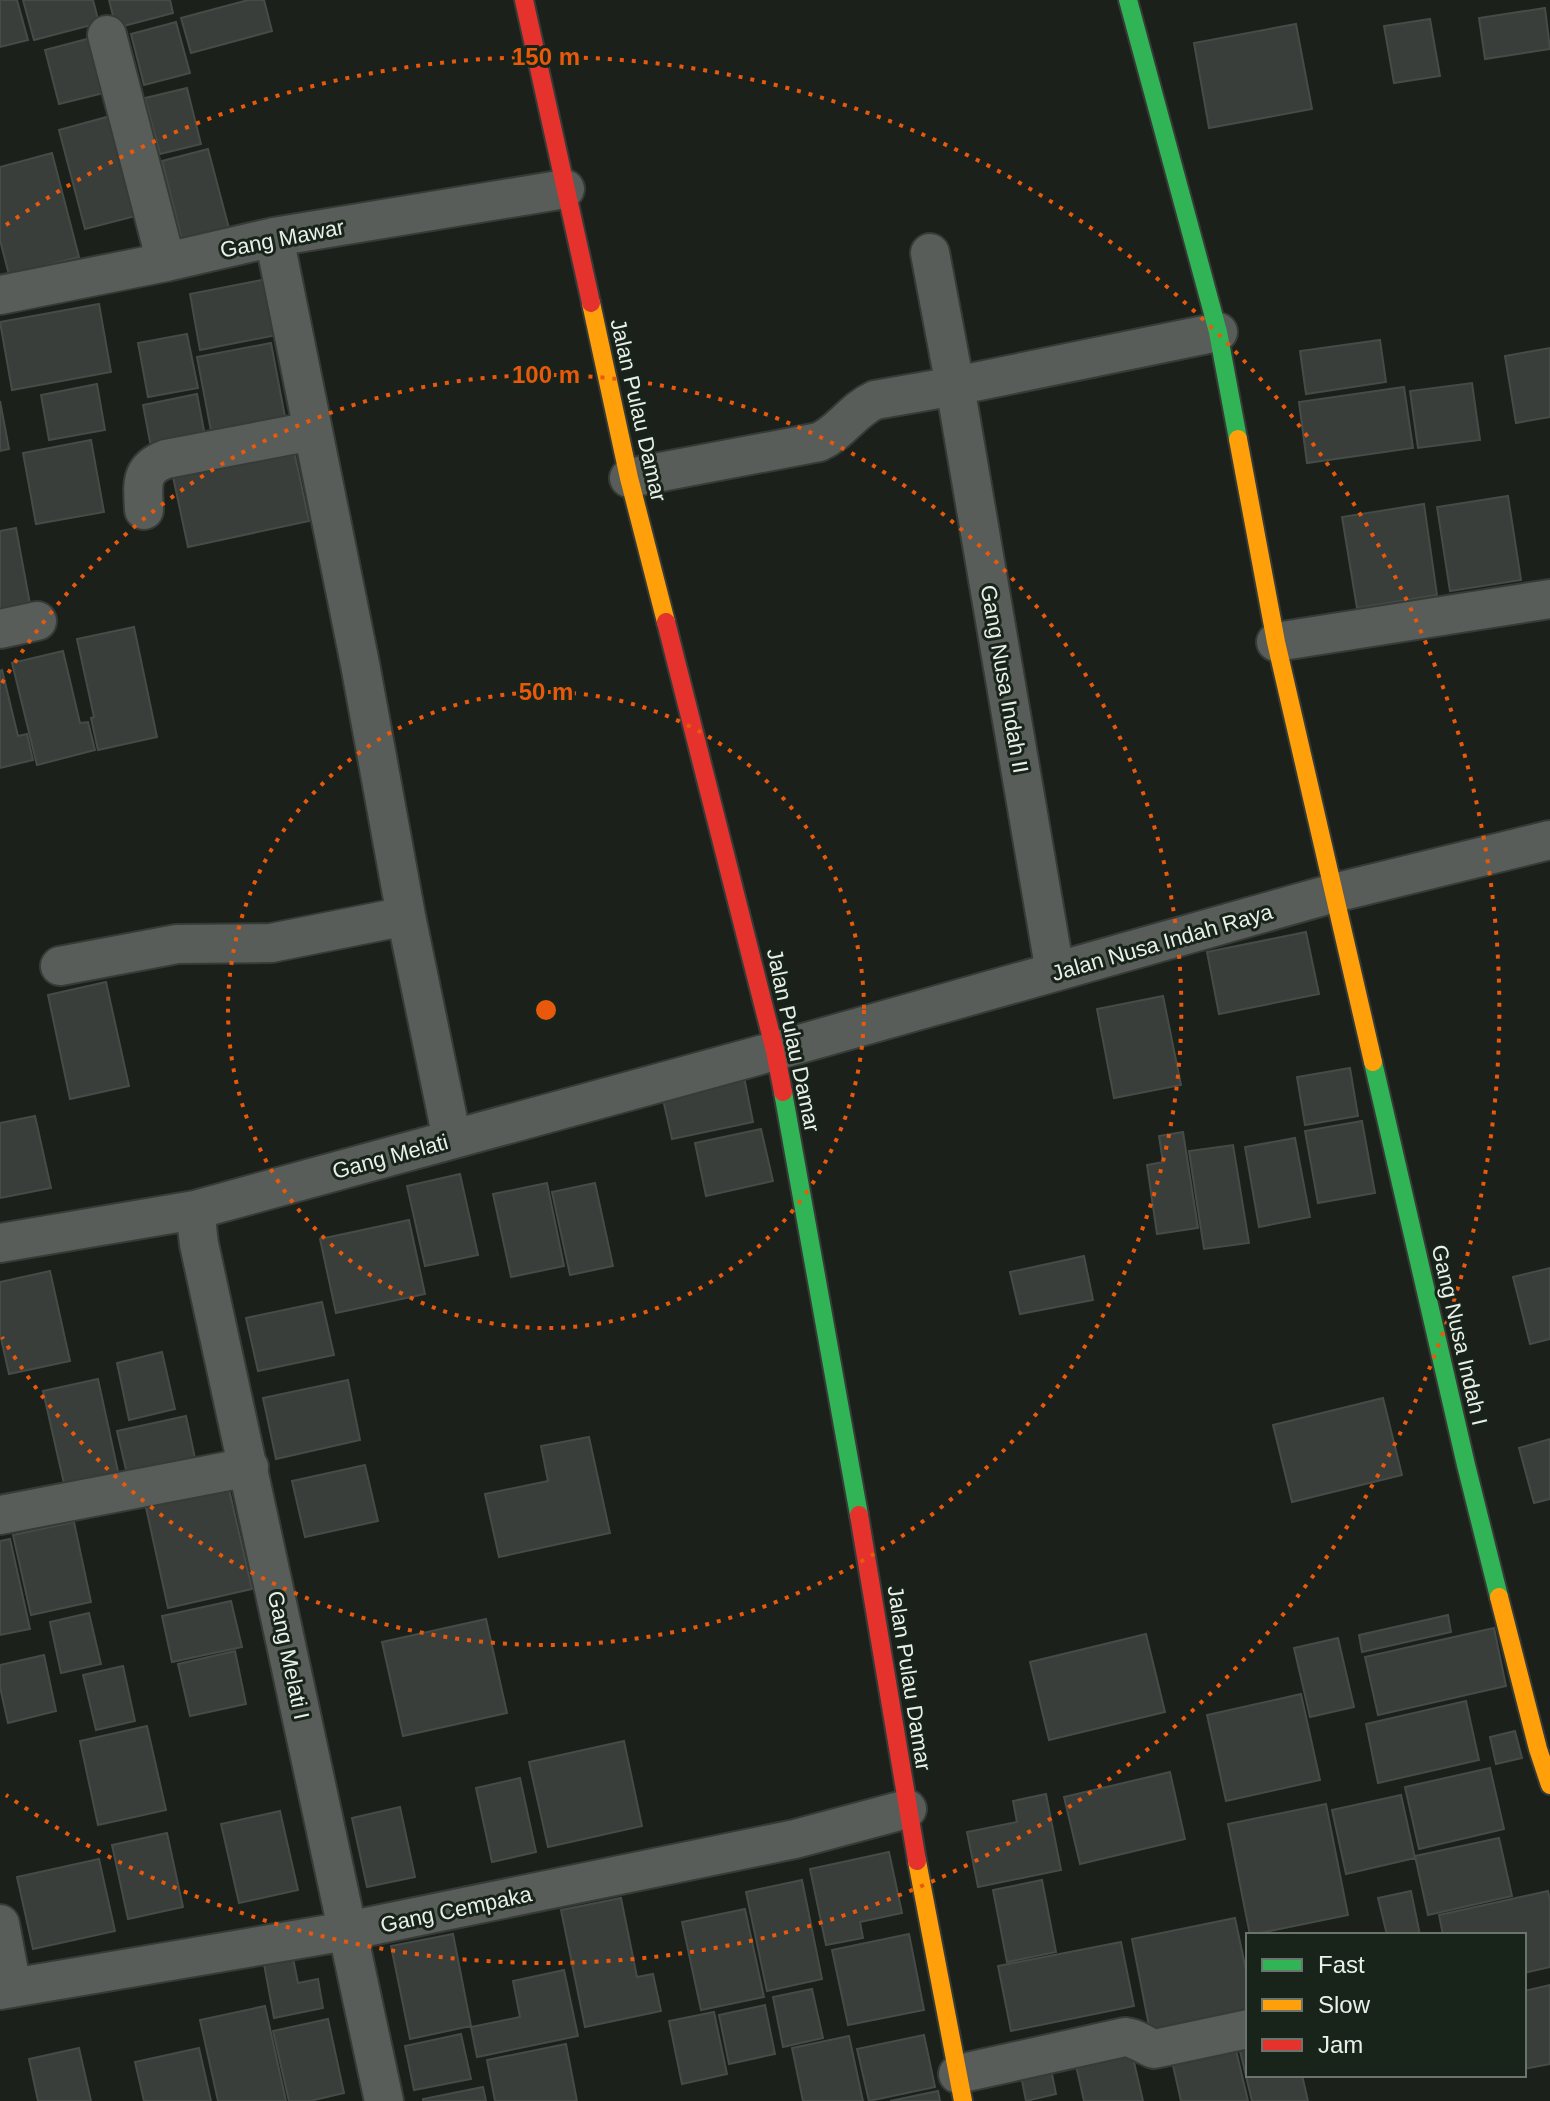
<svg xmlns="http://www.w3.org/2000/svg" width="1550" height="2101" viewBox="0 0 1550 2101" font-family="Arial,sans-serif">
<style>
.building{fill:#393e3a;stroke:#454b47;stroke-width:2}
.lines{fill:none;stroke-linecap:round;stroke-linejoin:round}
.street-casing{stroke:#373b37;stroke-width:42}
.fast-casing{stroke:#373b37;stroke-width:22}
.slow-casing{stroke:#373b37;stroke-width:22}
.jam-casing{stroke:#373b37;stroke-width:22}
.street{stroke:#595d59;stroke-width:38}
.fast{stroke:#30b455;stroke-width:18}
.slow{stroke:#ff9f0a;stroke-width:18}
.jam{stroke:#e5322d;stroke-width:18}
.ring{fill:none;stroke:#e8590c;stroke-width:4;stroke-dasharray:4 8}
.labels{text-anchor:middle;stroke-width:6;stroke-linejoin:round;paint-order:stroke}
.street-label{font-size:22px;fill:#e9f0ea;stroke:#182319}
.centre{fill:#e8590c;stroke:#182319;stroke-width:4}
.ring-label{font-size:24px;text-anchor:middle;font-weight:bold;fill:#e8590c;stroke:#182319;stroke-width:6;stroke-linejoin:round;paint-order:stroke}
</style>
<rect width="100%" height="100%" fill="#1b201b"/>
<path class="building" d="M 0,0 L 17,0 L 28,40 L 0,47 Z
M 23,0 L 93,0 L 99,23 L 34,40 Z
M 109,0 L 170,0 L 173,13 L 116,28 Z
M 248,0 L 264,0 L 272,31 L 191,53 L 181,18 Z
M 1545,8 L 1550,49 L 1485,59 L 1479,18 Z
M 1430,19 L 1440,76 L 1394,83 L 1384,26 Z
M 176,22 L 190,73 L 144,85 L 131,34 Z
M 1296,24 L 1312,109 L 1209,128 L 1194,43 Z
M 106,34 L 120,89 L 59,104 L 45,50 Z
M 187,88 L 201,144 L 160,154 L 145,98 Z
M 121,113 L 147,213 L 85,229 L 59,130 Z
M 208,149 L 230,232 L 183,244 L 162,161 Z
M 52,153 L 79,257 L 9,275 L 0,240 L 0,167 Z
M 267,279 L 277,335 L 200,350 L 190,294 Z
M 99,304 L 111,372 L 12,390 L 0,322 Z
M 187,334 L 198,388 L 148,397 L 138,343 Z
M 1380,340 L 1386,382 L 1306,394 L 1300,351 Z
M 271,343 L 285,417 L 211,431 L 197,357 Z
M 1550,348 L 1550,417 L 1516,423 L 1505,356 Z
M 1472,383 L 1480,440 L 1418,448 L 1410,391 Z
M 97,384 L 105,430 L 49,440 L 41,395 Z
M 1404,387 L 1413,448 L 1307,463 L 1299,402 Z
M 197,394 L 206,441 L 152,452 L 143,405 Z
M 0,401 L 9,449 L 0,451 Z
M 91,440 L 104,512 L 36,524 L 23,453 Z
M 293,446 L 309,521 L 188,547 L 172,472 Z
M 1508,496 L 1521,580 L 1450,591 L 1437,507 Z
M 1424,504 L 1437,595 L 1357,608 L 1342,517 Z
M 16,528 L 30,604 L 0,610 L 0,531 Z
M 134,627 L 157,737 L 98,750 L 91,718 L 94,717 L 77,639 Z
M 63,651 L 80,723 L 88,722 L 95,750 L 37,765 L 12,663 Z
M 2,670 L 18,736 L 27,734 L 33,760 L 0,768 L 0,671 Z
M 1306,932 L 1319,994 L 1219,1014 L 1207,952 Z
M 106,982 L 129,1086 L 70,1099 L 48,995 Z
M 1163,996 L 1181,1085 L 1114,1098 L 1097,1009 Z
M 1350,1068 L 1358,1116 L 1305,1125 L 1297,1077 Z
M 744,1077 L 753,1122 L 672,1139 L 662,1095 Z
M 35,1116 L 51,1188 L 0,1198 L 0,1123 Z
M 1362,1121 L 1375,1193 L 1318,1203 L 1305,1131 Z
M 761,1129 L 773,1181 L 706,1196 L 695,1143 Z
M 1183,1132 L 1198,1228 L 1157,1234 L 1147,1165 L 1163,1162 L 1159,1136 Z
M 1295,1138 L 1310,1217 L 1259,1227 L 1245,1147 Z
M 1233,1145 L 1249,1243 L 1204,1249 L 1189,1151 Z
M 460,1174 L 478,1255 L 425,1266 L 407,1186 Z
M 547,1183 L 564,1266 L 511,1277 L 493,1194 Z
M 595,1183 L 613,1266 L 570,1275 L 552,1192 Z
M 409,1220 L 425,1294 L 336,1313 L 320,1239 Z
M 1084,1256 L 1093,1300 L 1020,1314 L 1010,1272 Z
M 1550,1268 L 1550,1339 L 1530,1344 L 1513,1277 Z
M 50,1271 L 70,1361 L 9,1374 L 0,1334 L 0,1282 Z
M 322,1302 L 334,1355 L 258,1371 L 246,1318 Z
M 162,1352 L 175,1409 L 129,1420 L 117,1363 Z
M 98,1379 L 119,1476 L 65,1488 L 43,1391 Z
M 348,1380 L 360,1440 L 276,1459 L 263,1398 Z
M 1383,1398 L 1402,1475 L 1292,1502 L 1273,1425 Z
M 186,1416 L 198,1472 L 130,1487 L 117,1431 Z
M 589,1437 L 610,1533 L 499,1557 L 485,1494 L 548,1481 L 541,1446 Z
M 1550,1439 L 1550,1499 L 1534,1503 L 1519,1448 Z
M 365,1465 L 378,1521 L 305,1537 L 292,1481 Z
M 228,1485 L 252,1589 L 168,1608 L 145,1503 Z
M 74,1522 L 91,1602 L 31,1615 L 13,1535 Z
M 10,1539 L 30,1629 L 0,1635 L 0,1541 Z
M 231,1601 L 242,1647 L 172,1662 L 162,1616 Z
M 89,1613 L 101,1664 L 61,1673 L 50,1622 Z
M 1448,1615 L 1451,1632 L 1362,1652 L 1359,1635 Z
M 486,1619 L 507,1713 L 403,1736 L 382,1642 Z
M 1494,1628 L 1506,1686 L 1378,1715 L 1365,1657 Z
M 1146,1634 L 1165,1712 L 1049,1740 L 1030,1662 Z
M 1338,1638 L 1354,1707 L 1310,1717 L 1294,1648 Z
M 235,1651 L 246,1704 L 190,1716 L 178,1664 Z
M 44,1655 L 56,1711 L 8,1723 L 0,1687 L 0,1665 Z
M 123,1666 L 135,1721 L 96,1730 L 83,1675 Z
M 1301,1694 L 1320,1780 L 1226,1801 L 1207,1715 Z
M 1466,1701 L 1479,1760 L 1378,1783 L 1366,1724 Z
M 147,1726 L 166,1810 L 98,1825 L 80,1741 Z
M 1515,1731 L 1522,1758 L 1496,1764 L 1490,1737 Z
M 624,1741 L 642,1826 L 548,1847 L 529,1762 Z
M 1490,1768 L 1504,1829 L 1419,1849 L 1405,1787 Z
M 1170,1772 L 1185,1839 L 1080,1864 L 1064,1797 Z
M 520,1778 L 536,1852 L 492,1862 L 476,1788 Z
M 1046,1794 L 1061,1870 L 978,1887 L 967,1832 L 1017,1822 L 1013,1801 Z
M 1401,1795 L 1415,1858 L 1346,1874 L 1332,1810 Z
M 1326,1804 L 1348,1915 L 1250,1935 L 1228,1824 Z
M 400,1807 L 415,1877 L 367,1887 L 352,1818 Z
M 280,1811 L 298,1890 L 239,1903 L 221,1824 Z
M 167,1833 L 183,1907 L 128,1919 L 112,1845 Z
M 1499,1838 L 1512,1896 L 1428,1915 L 1415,1856 Z
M 889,1852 L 902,1913 L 860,1922 L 863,1938 L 826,1945 L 810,1869 Z
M 99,1859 L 115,1931 L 33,1949 L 17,1877 Z
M 802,1880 L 822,1979 L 767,1991 L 746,1892 Z
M 1042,1880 L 1056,1952 L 1007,1962 L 993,1890 Z
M 1411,1891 L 1420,1935 L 1387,1935 L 1378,1898 Z
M 1548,1891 L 1550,1900 L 1550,1967 L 1524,1973 L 1524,1935 L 1443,1935 L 1439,1915 Z
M 621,1898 L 637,1977 L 653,1974 L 661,2011 L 585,2027 L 561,1910 Z
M 745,1909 L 764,1997 L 701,2010 L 682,1922 Z
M 1235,1918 L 1248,1980 L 1248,2016 L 1151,2036 L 1132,1939 Z
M 453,1934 L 471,2026 L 410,2039 L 391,1946 Z
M 909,1934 L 924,2010 L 848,2025 L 832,1950 Z
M 1121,1942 L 1134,2006 L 1011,2031 L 998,1966 Z
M 293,1958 L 298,1983 L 318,1979 L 323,2008 L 274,2018 L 264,1964 Z
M 564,1970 L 578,2036 L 477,2057 L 471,2027 L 520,2017 L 513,1981 Z
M 1550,1985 L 1550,2064 L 1524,2069 L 1524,1991 Z
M 812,1989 L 823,2038 L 783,2047 L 773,1997 Z
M 765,2005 L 775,2054 L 729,2064 L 719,2015 Z
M 265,2006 L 286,2101 L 218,2101 L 200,2020 Z
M 714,2012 L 727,2074 L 682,2084 L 669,2021 Z
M 328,2019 L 344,2093 L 310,2101 L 289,2101 L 273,2031 Z
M 461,2034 L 471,2079 L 414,2090 L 405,2046 Z
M 924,2035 L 935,2087 L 869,2101 L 857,2049 Z
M 849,2036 L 863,2101 L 803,2101 L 792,2048 Z
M 566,2044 L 577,2101 L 495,2101 L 487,2060 Z
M 1248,2045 L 1248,2075 L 1302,2075 L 1308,2101 L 1252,2101 L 1239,2047 Z
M 1235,2046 L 1248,2101 L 1181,2101 L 1172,2061 Z
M 79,2048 L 91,2101 L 38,2101 L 29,2059 Z
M 199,2048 L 211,2101 L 144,2101 L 135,2062 Z
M 1131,2049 L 1143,2101 L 1084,2101 L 1075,2061 Z
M 1050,2064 L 1056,2094 L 1026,2101 L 1020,2071 Z
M 483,2087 L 486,2101 L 423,2101 L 423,2099 Z
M 938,2091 L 940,2101 L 890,2101 Z"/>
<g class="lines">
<g class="street-casing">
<path id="street" d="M 107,35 L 166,262
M 274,237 L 360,664 L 406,916 L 452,1139
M 930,253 L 955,386 L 1055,972
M 0,295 L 166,262 L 274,237 L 565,189
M 629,478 L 819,442 C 841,432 853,410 875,400 L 955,386 L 1218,332
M 144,510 C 143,485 139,469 166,459 L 312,431
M 0,629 L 37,621
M 1276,642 L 1550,599
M 60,966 L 177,944 L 271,943 L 406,916
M 195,1210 L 199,1244 C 263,1529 321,1816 384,2101
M 0,1243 L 195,1210 L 775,1051 L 1334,893 L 1550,840
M 0,1515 L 249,1467
M 0,1924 L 12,1988
M 0,1990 L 347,1931 L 795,1839 L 907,1809
M 958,2074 L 1125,2037 C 1137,2038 1143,2045 1154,2049 L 1248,2029"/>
</g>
<g class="fast-casing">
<path id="fast" d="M 1128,0 L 1218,332 L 1238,439
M 1373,1062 L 1466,1465 L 1499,1597
M 783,1092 L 859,1515"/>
</g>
<g class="slow-casing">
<path id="slow" d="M 591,303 L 629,478 L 666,622
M 1238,439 L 1276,642 L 1373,1062
M 1499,1597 L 1538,1749 L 1550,1785
M 917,1861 L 963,2101"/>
</g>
<g class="jam-casing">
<path id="jam" d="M 524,0 L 591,303
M 666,622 L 775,1051 L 783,1092
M 859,1515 L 917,1861"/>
</g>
<use href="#street" class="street"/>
<use href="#fast" class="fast"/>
<use href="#slow" class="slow"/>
<use href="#jam" class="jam"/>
</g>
<g class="ring">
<circle cx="546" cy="1010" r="318"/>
<path d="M2 683A635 635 0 1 1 2 1337"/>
<path d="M6 225A953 953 0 1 1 6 1795"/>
</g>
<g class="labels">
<g class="street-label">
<text transform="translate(282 238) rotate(-11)" y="8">Gang Mawar</text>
<text transform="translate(639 410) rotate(77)" y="8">Jalan Pulau Damar</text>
<text transform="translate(1005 679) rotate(80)" y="8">Gang Nusa Indah II</text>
<text transform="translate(1162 942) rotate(-16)" y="8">Jalan Nusa Indah Raya</text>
<text transform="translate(794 1040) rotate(78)" y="8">Jalan Pulau Damar</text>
<text transform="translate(390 1156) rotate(-15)" y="8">Gang Melati</text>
<text transform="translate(1460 1335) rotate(77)" y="8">Gang Nusa Indah I</text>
<text transform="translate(289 1655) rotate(78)" y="8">Gang Melati I</text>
<text transform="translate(910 1678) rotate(81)" y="8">Jalan Pulau Damar</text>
<text transform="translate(456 1909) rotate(-12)" y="8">Gang Cempaka</text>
</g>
</g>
<circle cx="546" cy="1010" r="12" class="centre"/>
<g class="ring-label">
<text x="546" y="65">150 m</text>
<text x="546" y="383">100 m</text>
<text x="546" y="700">50 m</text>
</g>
<rect x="1246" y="1933" width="280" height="144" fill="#182319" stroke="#6c756d" stroke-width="2"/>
<rect x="1262" y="1959" width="40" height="12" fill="#30b455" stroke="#6c756d" stroke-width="2"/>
<text x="1318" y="1973" font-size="24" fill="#e9f0ea">Fast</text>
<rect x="1262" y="1999" width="40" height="12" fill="#ff9f0a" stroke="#6c756d" stroke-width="2"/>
<text x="1318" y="2013" font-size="24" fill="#e9f0ea">Slow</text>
<rect x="1262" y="2039" width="40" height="12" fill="#e5322d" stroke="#6c756d" stroke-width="2"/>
<text x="1318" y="2053" font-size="24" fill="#e9f0ea">Jam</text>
</svg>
